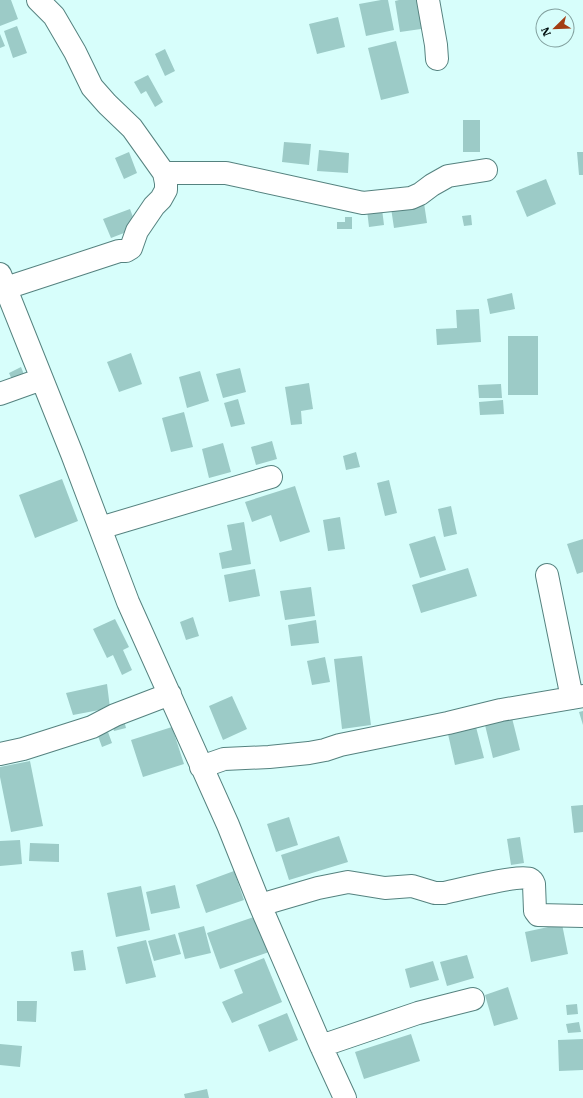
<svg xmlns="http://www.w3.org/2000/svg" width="583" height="1098" viewBox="0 0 583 1098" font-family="'IBM Plex Serif',serif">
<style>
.building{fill:#9ccbc7}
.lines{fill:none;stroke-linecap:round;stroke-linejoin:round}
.minor-casing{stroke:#55827f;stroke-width:24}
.minor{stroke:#fff;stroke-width:22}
</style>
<rect width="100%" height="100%" fill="#d7fefb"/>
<path class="building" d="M 0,0 L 11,0 L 18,19 L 0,26 Z
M 381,0 L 388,0 L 394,30 L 366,36 L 359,4 Z
M 399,0 L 423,0 L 428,28 L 400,32 L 395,1 Z
M 338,17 L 345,47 L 317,54 L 309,24 Z
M 17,26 L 27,53 L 13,58 L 4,31 Z
M 0,34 L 5,46 L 0,48 Z
M 396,41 L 409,93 L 381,100 L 368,48 Z
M 165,49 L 175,71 L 165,76 L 155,54 Z
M 148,75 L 163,102 L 155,107 L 146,91 L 141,94 L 134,82 Z
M 463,120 L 480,120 L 480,152 L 463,152 Z
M 284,142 L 311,144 L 309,165 L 282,162 Z
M 319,150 L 349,153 L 348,173 L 317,171 Z
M 129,152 L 137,173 L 124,179 L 115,158 Z
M 577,152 L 583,152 L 583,175 L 579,175 Z
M 546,179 L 556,204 L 527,217 L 516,191 Z
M 424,203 L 427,223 L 394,228 L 391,208 Z
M 130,209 L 137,228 L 111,238 L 103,219 Z
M 382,209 L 384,225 L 369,227 L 367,210 Z
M 471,215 L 472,225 L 464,226 L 462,216 Z
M 345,217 L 352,217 L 352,229 L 337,229 L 337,222 L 345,222 Z
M 512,293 L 515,309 L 490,314 L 487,299 Z
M 479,309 L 481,342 L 437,345 L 436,329 L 457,328 L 456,310 Z
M 508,336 L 538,336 L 538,395 L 508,395 Z
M 131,353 L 142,384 L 119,392 L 107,362 Z
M 21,367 L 25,377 L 13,382 L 9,373 Z
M 240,368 L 246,392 L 223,398 L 216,374 Z
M 200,371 L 209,401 L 187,408 L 179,377 Z
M 309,383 L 313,409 L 301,411 L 302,424 L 291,425 L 285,387 Z
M 501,384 L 502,398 L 479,398 L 478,385 Z
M 238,399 L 245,424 L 231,427 L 224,403 Z
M 503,400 L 504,414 L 480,415 L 479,402 Z
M 184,412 L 193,447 L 171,452 L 162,418 Z
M 272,441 L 277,459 L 256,465 L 251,447 Z
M 223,443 L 231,472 L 209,478 L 202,449 Z
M 356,452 L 360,467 L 346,470 L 343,456 Z
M 62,479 L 78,521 L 35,538 L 19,495 Z
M 389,480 L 397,513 L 385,516 L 377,483 Z
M 295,486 L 310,532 L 280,542 L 271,515 L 252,522 L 245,502 Z
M 451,506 L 457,534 L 444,537 L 438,509 Z
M 340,517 L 345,549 L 328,551 L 323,520 Z
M 244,522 L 251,564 L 222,569 L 219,553 L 232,550 L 227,525 Z
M 435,536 L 446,570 L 420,578 L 409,544 Z
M 583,539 L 583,572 L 577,574 L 567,544 Z
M 468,568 L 477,596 L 421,613 L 412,585 Z
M 255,569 L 260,596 L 229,602 L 224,575 Z
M 311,587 L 315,616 L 285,620 L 280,591 Z
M 193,617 L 199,636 L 186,640 L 180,622 Z
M 115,619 L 129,647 L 123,650 L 132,670 L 122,675 L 113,655 L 107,658 L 93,629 Z
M 316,620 L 319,643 L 291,646 L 288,625 Z
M 362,656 L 371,725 L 342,729 L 334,659 Z
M 325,657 L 330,682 L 312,685 L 307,661 Z
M 107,684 L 110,708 L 73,715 L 66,693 Z
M 232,696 L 247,729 L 223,740 L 209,706 Z
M 583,711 L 583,725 L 579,712 Z
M 123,716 L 126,728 L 114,731 L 111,720 Z
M 512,718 L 520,750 L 493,758 L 485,725 Z
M 172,727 L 184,764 L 143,777 L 131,740 Z
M 476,727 L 484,758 L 455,765 L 448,734 Z
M 108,732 L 112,743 L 102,747 L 98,736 Z
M 30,761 L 43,826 L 11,832 L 0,777 L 0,767 Z
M 583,805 L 583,832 L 574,833 L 571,806 Z
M 289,817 L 298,845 L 276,852 L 267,824 Z
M 339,836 L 348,862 L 289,880 L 281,855 Z
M 520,837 L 524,863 L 511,865 L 507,839 Z
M 20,840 L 22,864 L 0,866 L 0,841 Z
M 30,843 L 59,844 L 59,862 L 29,861 Z
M 234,871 L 244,900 L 206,913 L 196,885 Z
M 175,885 L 180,908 L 151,914 L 146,892 Z
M 141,886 L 150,930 L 116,937 L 107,893 Z
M 257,916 L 269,952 L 220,969 L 207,933 Z
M 562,924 L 568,954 L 531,962 L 525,932 Z
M 204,926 L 211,953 L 185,959 L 178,933 Z
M 175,934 L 181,954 L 154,961 L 148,941 Z
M 146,940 L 156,977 L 126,984 L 117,947 Z
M 83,950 L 86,970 L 74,971 L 71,952 Z
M 467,955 L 474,978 L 447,986 L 440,962 Z
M 264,958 L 282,1002 L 232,1023 L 222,1002 L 243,993 L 234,970 Z
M 433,961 L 439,980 L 410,988 L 405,969 Z
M 508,987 L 518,1019 L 494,1026 L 485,995 Z
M 17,1001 L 37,1001 L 36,1022 L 17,1021 Z
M 577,1004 L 578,1014 L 567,1015 L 566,1005 Z
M 287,1013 L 298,1040 L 269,1052 L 258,1025 Z
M 579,1022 L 581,1032 L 568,1033 L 566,1024 Z
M 411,1034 L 420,1061 L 364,1079 L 355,1052 Z
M 583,1039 L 583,1070 L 559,1071 L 558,1040 Z
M 0,1044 L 22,1046 L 20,1067 L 0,1065 Z
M 207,1089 L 209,1098 L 185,1098 L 184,1094 Z"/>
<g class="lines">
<g class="minor-casing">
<path id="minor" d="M 428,0 L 436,45 L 437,59
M 164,173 L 226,173 L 363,203 L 411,198 L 420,194 L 432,185 L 448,176 L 486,170
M 0,274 L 72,454 L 128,602 L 228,825 L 260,905 L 321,1046 L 345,1098
M 6,288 L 119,251 L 126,251 L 131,248 L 137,231 L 154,206 L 161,199 L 166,190 L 166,183 L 164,173 L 132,128 L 107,104 L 92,87 L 75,52 L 54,16 L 38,0
M 0,394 L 42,379
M 100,528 L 271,477
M 547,575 L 572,698
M 0,754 L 23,749 L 92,727 L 115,715 L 170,694
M 201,767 L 224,759 L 269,757 L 309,753 L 325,750 L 340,745 L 448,723 L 501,710 L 583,696
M 260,905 L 318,888 L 348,882 L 385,888 L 412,886 L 435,893 L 444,893 C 458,890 520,874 530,879 C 532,880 533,881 534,884 L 535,911 L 538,915 L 583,916
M 321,1046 L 418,1013 L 473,999"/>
</g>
<use href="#minor" class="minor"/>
</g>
<g transform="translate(555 28) rotate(247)"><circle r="19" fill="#d7fefb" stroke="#819f9d"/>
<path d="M0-3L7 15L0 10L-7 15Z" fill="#a33e13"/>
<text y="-6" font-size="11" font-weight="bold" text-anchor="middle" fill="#01100f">N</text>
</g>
</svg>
